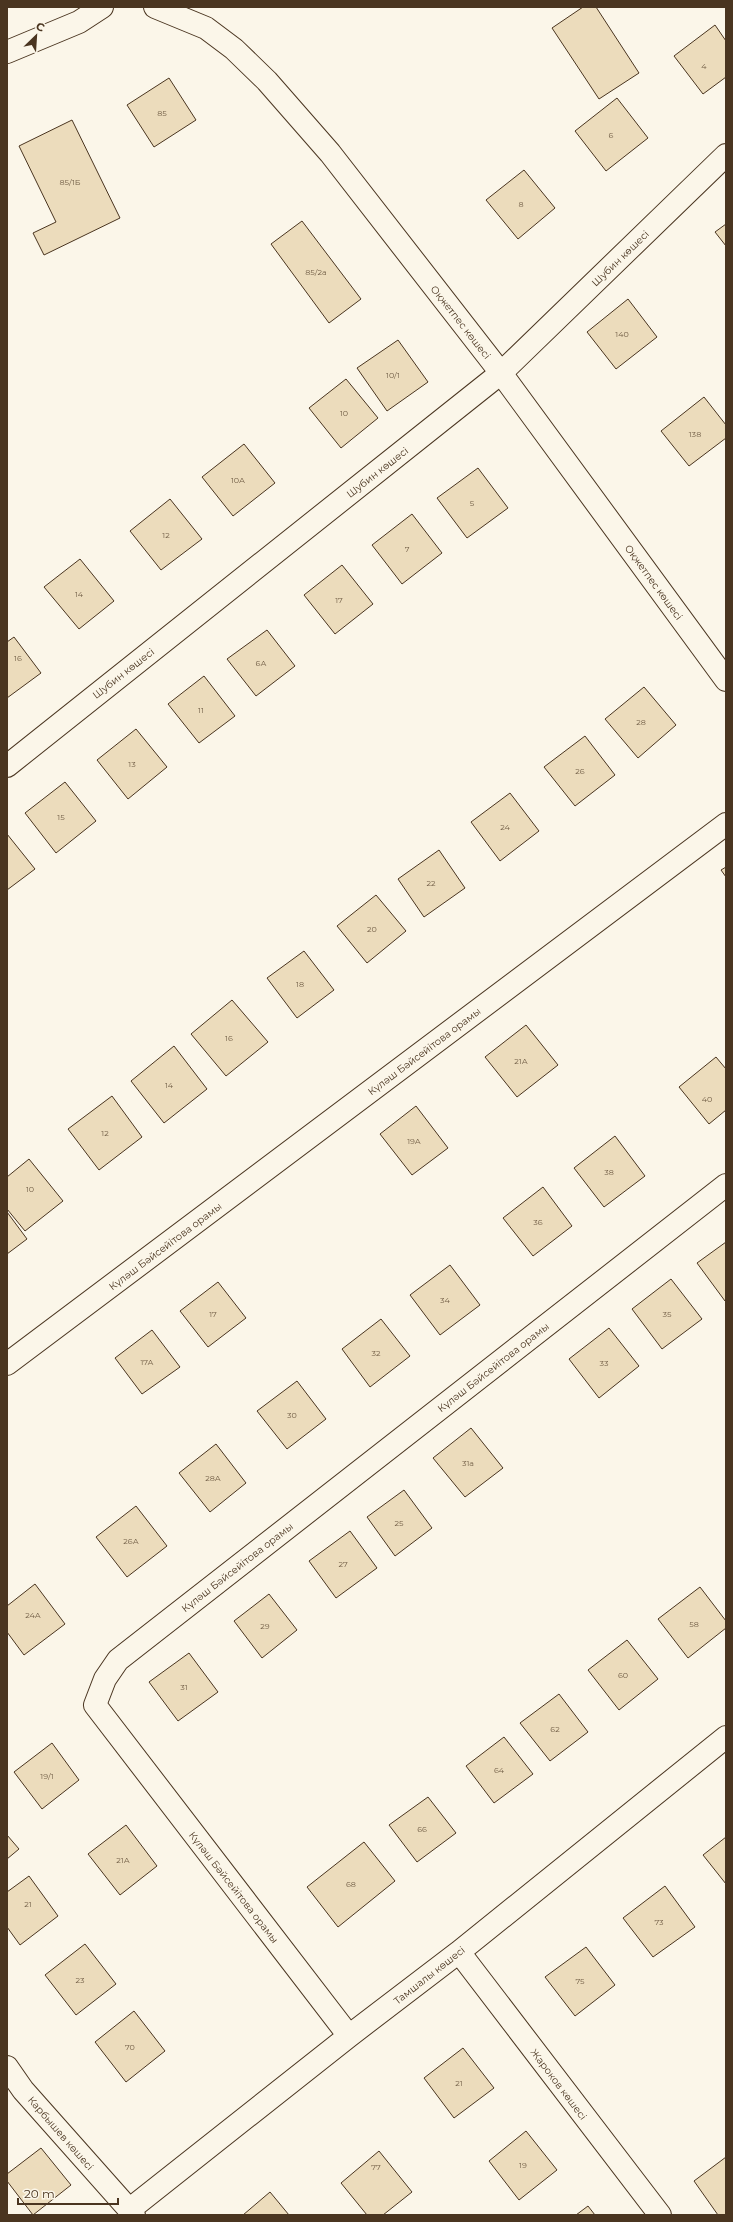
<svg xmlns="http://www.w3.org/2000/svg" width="733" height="2222" viewBox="0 0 733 2222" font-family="Montserrat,sans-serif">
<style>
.building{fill:#ecdcbc;stroke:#4a3520}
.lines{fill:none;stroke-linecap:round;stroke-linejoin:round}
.street-casing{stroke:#4a3520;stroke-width:24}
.secondary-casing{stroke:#4a3520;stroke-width:24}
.street{stroke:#fbf6e9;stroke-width:22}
.secondary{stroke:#fbf6e9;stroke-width:22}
.labels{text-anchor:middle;stroke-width:3;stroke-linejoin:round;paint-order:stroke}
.number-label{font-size:8px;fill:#725f47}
.street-label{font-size:10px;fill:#4a3520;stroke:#fbf6e9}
</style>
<rect width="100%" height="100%" fill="#fbf6e9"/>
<path class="building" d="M 583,7 L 596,7 L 639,73 L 599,99 L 552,28 Z
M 715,25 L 726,41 L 726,77 L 703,94 L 674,56 Z
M 169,78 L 196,120 L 154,147 L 127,105 Z
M 617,98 L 648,138 L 606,171 L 575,131 Z
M 72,120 L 120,218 L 44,255 L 33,233 L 56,222 L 19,146 Z
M 524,170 L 555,208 L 518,239 L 486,200 Z
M 302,221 L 361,299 L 329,323 L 271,244 Z
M 726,224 L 726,246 L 715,232 Z
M 628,299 L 657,337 L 616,369 L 587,332 Z
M 398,340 L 428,382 L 387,411 L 357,368 Z
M 346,379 L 378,418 L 341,448 L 309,408 Z
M 704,397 L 726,425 L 726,438 L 689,466 L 661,431 Z
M 244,444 L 275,483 L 233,516 L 202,477 Z
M 478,468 L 508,508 L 467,538 L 437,498 Z
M 170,499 L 202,539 L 161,570 L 130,531 Z
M 412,514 L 442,553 L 402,584 L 372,545 Z
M 80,559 L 114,601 L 79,629 L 44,587 Z
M 342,565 L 373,604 L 335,634 L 304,595 Z
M 267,630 L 295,666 L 256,696 L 227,659 Z
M 14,637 L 41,673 L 7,698 L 7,642 Z
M 204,676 L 235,716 L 199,743 L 168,704 Z
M 644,687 L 676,725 L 638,758 L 605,719 Z
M 136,729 L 167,767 L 128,799 L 97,760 Z
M 585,736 L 615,775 L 575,806 L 544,767 Z
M 65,782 L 96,821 L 56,853 L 25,813 Z
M 510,793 L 539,831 L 500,861 L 471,822 Z
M 7,834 L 35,869 L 7,890 Z
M 439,850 L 465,888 L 424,917 L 398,879 Z
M 726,867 L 726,877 L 721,870 Z
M 376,895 L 406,931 L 367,963 L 337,926 Z
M 304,951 L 334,990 L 297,1018 L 267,978 Z
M 232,1000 L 268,1042 L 226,1076 L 191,1034 Z
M 526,1025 L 558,1065 L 517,1097 L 485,1057 Z
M 174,1046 L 207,1089 L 164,1123 L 131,1081 Z
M 716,1057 L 726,1069 L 726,1110 L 709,1124 L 679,1087 Z
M 112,1096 L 142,1137 L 99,1170 L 68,1129 Z
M 416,1106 L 448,1148 L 412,1175 L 380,1134 Z
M 615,1136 L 645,1176 L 604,1207 L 574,1168 Z
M 29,1159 L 63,1201 L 25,1231 L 7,1209 L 7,1177 Z
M 543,1187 L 572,1226 L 533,1256 L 503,1218 Z
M 7,1212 L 27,1239 L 7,1254 Z
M 726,1242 L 726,1300 L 725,1301 L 697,1263 Z
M 450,1265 L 480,1305 L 440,1335 L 410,1295 Z
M 671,1279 L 702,1319 L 662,1349 L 632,1309 Z
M 218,1282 L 246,1318 L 208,1347 L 180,1311 Z
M 381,1319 L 410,1356 L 370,1387 L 342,1349 Z
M 609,1328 L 639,1366 L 599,1398 L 569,1359 Z
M 152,1330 L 180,1367 L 142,1394 L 115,1358 Z
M 297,1381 L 326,1419 L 287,1449 L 257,1411 Z
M 471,1428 L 503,1468 L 465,1497 L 433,1458 Z
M 216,1444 L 246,1483 L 210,1512 L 179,1473 Z
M 404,1490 L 432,1528 L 395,1556 L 367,1517 Z
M 136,1506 L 167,1546 L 127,1577 L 96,1537 Z
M 350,1531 L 377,1568 L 336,1598 L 309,1561 Z
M 35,1584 L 65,1624 L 24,1655 L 7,1632 L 7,1606 Z
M 700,1587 L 726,1621 L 726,1628 L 688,1658 L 658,1619 Z
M 269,1594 L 297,1630 L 262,1658 L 234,1621 Z
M 627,1640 L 658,1679 L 619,1710 L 588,1670 Z
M 189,1653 L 218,1692 L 178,1721 L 149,1682 Z
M 559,1694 L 588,1732 L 550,1761 L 520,1723 Z
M 504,1737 L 533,1774 L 494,1803 L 466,1766 Z
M 52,1743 L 79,1780 L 42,1809 L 14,1772 Z
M 428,1797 L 456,1833 L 417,1862 L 389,1825 Z
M 126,1825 L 157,1866 L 120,1895 L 88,1854 Z
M 7,1835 L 19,1849 L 7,1859 Z
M 726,1837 L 726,1884 L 703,1855 Z
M 364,1842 L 395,1881 L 338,1927 L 307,1887 Z
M 29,1876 L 58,1916 L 20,1945 L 7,1927 L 7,1892 Z
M 665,1886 L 695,1927 L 653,1957 L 623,1918 Z
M 85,1944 L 116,1984 L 76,2015 L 45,1975 Z
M 586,1947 L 615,1985 L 575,2016 L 545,1977 Z
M 134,2011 L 165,2051 L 126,2082 L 95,2042 Z
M 463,2048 L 494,2088 L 454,2118 L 424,2078 Z
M 526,2131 L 557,2170 L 519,2200 L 489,2161 Z
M 41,2148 L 71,2185 L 33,2215 L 7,2181 L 7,2174 Z
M 379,2151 L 412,2192 L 383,2215 L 367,2215 L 341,2183 Z
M 726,2157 L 726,2215 L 718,2215 L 694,2181 Z
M 270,2192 L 289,2215 L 243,2215 Z
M 588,2206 L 595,2215 L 576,2215 Z"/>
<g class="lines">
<g class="street-casing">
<path id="street" d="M 7,52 L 79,22 L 102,7
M 7,766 L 501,373 L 726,155
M 7,1364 L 726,824
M 459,1952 L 660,2215
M 349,2036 L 95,1705 L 105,1679 L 118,1660 L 726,1185
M 7,2067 L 23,2090 L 134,2215
M 129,2210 L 349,2036 L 459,1952 L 726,1737"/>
</g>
<g class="secondary-casing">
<path id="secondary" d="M 155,7 L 206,28 L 234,49 L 267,81 L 330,153 L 501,373 L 726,680"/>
</g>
<use href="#street" class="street"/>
<use href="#secondary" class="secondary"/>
</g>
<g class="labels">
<g class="number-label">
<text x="704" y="69">4</text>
<text x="162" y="116">85</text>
<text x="611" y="138">6</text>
<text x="70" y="185">85/1Б</text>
<text x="521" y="207">8</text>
<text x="316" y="275">85/2а</text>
<text x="622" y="337">140</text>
<text x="393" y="378">10/1</text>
<text x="344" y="416">10</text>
<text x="695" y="437">138</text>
<text x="238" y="483">10А</text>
<text x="472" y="506">5</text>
<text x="166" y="538">12</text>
<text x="407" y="552">7</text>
<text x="79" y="597">14</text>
<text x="339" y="603">17</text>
<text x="18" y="661">16</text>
<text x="261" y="666">6А</text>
<text x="201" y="713">11</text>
<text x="641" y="725">28</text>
<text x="132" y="767">13</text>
<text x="580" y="774">26</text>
<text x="61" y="820">15</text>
<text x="505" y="830">24</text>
<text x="431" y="886">22</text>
<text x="372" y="932">20</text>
<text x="300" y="987">18</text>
<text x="229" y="1041">16</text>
<text x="521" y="1064">21А</text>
<text x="169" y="1088">14</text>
<text x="707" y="1102">40</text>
<text x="105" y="1136">12</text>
<text x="414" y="1144">19А</text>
<text x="609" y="1175">38</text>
<text x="30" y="1192">10</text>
<text x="538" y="1225">36</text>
<text x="445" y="1303">34</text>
<text x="213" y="1317">17</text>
<text x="667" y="1317">35</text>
<text x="376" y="1356">32</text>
<text x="147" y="1365">17А</text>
<text x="604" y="1366">33</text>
<text x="292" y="1418">30</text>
<text x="468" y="1466">31а</text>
<text x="213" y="1481">28А</text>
<text x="399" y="1526">25</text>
<text x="131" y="1544">26А</text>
<text x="343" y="1567">27</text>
<text x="33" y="1618">24А</text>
<text x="694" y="1627">58</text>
<text x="265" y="1629">29</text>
<text x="623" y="1678">60</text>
<text x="184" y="1690">31</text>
<text x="555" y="1732">62</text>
<text x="499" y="1773">64</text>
<text x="47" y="1779">19/1</text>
<text x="422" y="1832">66</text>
<text x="123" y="1863">21А</text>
<text x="351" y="1887">68</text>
<text x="28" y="1907">21</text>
<text x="659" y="1925">73</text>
<text x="80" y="1983">23</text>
<text x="580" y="1984">75</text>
<text x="130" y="2050">70</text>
<text x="459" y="2086">21</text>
<text x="523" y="2168">19</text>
<text x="376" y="2170">77</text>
</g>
<g class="street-label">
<text transform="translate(620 258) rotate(-44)" y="4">Шубин көшесі</text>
<text transform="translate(461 322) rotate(52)" y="4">Оқжетпес көшесі</text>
<text transform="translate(377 472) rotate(-38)" y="4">Шубин көшесі</text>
<text transform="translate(654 582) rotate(54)" y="4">Оқжетпес көшесі</text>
<text transform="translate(123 673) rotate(-38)" y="4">Шубин көшесі</text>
<text transform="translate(424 1051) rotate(-37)" y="4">Күләш Бәйсейітова орамы</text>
<text transform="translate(165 1246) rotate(-37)" y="4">Күләш Бәйсейітова орамы</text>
<text transform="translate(493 1367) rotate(-38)" y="4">Күләш Бәйсейітова орамы</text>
<text transform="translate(237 1567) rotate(-38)" y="4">Күләш Бәйсейітова орамы</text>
<text transform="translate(234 1887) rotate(52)" y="4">Күләш Бәйсейітова орамы</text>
<text transform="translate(429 1975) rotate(-38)" y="4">Тамшалы көшесі</text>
<text transform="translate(559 2084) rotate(53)" y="4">Жароков көшесі</text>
<text transform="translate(61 2133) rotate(49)" y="4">Карбышев көшесі</text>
</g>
</g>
<rect width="733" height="2222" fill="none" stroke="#4a3520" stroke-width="16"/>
<g transform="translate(36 36) rotate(25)" stroke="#fbf6e9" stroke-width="3" paint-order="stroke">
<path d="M0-3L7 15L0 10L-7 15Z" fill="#4a3520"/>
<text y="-6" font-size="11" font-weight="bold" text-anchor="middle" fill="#4a3520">С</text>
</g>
<path d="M18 2198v6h100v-6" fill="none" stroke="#4a3520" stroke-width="2"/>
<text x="24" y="2198" font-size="12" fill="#4a3520" stroke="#fbf6e9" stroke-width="3" paint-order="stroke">20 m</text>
</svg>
